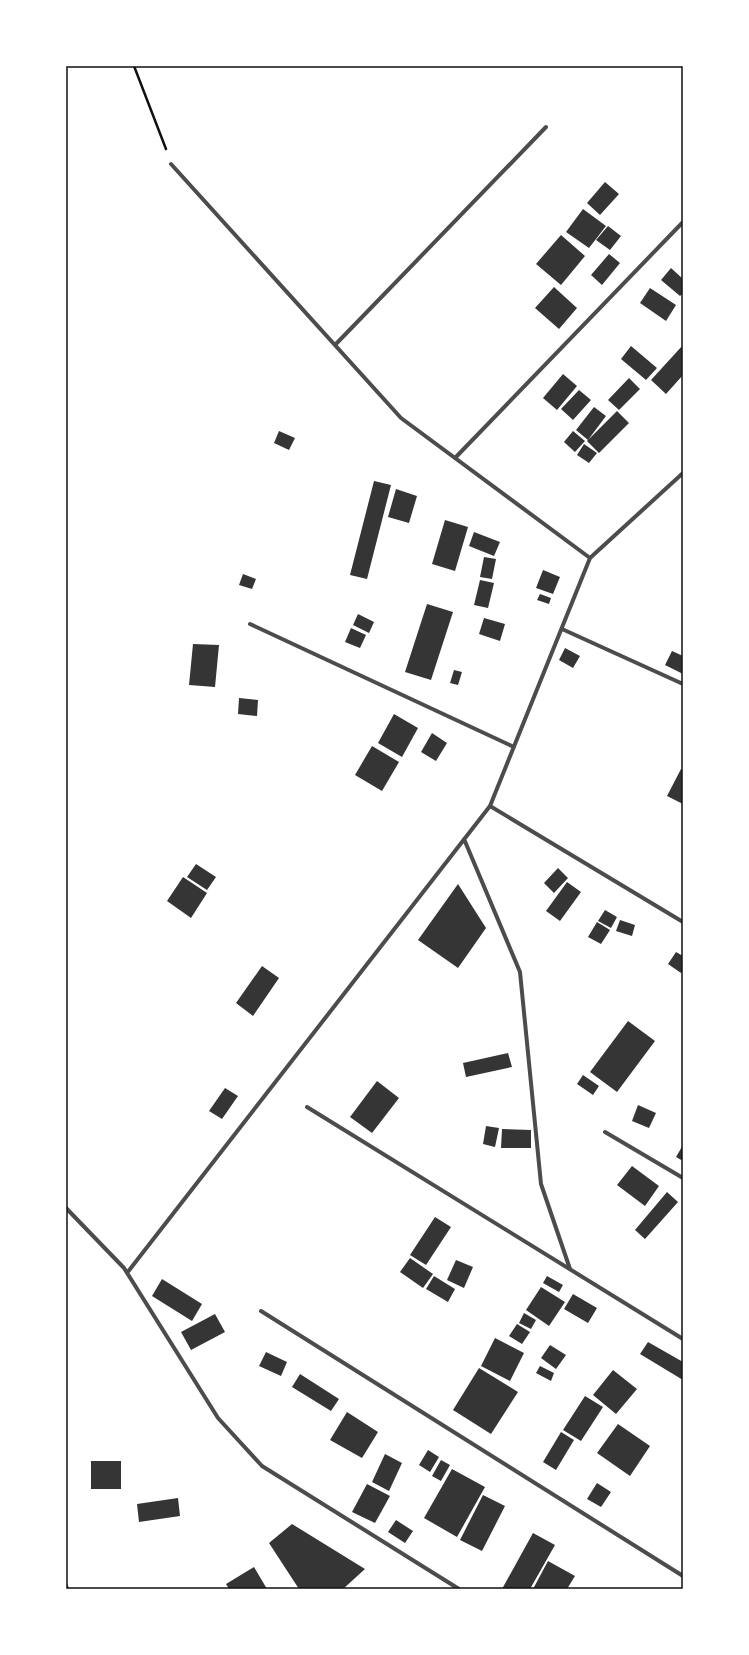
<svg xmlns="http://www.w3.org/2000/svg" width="749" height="1655" viewBox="0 0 749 1655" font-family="'Crimson Pro',serif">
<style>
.building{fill:#353535}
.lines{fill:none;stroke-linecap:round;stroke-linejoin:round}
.path{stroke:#111;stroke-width:2.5}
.minor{stroke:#4c4c4c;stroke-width:4}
.neatline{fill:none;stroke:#111;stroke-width:1.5}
</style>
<rect width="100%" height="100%" fill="#fff"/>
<path class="building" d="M 605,182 L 619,194 L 600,215 L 587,203 Z
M 583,209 L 606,226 L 589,248 L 566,232 Z
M 608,226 L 621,236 L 610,250 L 596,240 Z
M 561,235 L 585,256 L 561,285 L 536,264 Z
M 609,254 L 620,263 L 602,285 L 591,275 Z
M 671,268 L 683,279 L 683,293 L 680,296 L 661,280 Z
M 554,287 L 577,308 L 559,329 L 535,308 Z
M 650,288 L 676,305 L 666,321 L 640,303 Z
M 683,345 L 683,375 L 666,394 L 651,380 Z
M 631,346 L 657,368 L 646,380 L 621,359 Z
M 563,374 L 577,386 L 557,410 L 543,398 Z
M 629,378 L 640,389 L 619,410 L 608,400 Z
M 579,390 L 591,400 L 573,420 L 561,409 Z
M 594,407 L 606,416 L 588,440 L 576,430 Z
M 617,411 L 629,423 L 599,453 L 587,441 Z
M 279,431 L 295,438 L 289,450 L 274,443 Z
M 573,431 L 585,441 L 575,452 L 564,442 Z
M 584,444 L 597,453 L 589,463 L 577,455 Z
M 374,481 L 391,485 L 367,579 L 350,575 Z
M 396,489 L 417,496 L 409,523 L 388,517 Z
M 445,520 L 468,527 L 455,571 L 432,564 Z
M 474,532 L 500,542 L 494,556 L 469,546 Z
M 484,557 L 496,559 L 492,579 L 480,577 Z
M 543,570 L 560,577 L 553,594 L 536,588 Z
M 243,574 L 256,579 L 252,589 L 239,585 Z
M 480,580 L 494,583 L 488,608 L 474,605 Z
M 540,594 L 551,598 L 549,604 L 537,600 Z
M 427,604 L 453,612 L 431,680 L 405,672 Z
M 358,614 L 374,622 L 369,633 L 353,625 Z
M 484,618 L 505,624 L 500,641 L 479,634 Z
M 351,628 L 366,635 L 360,648 L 345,642 Z
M 193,644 L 219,645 L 215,687 L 189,685 Z
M 565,648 L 580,656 L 573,668 L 559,660 Z
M 672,651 L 683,656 L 683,674 L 665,665 Z
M 454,670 L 462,672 L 458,685 L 450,683 Z
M 239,698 L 258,700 L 257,716 L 238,714 Z
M 394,714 L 418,728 L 402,757 L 378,743 Z
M 432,733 L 447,743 L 436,761 L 421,752 Z
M 372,746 L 399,762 L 382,791 L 355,775 Z
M 681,769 L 683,770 L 683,804 L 667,796 Z
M 196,864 L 216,877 L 207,890 L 187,877 Z
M 558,868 L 568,878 L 554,893 L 544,883 Z
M 183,877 L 207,893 L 191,918 L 167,901 Z
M 567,882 L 581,892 L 560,921 L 546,911 Z
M 458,884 L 486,928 L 458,968 L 418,940 Z
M 605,910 L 617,917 L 611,928 L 598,921 Z
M 620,920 L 635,925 L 632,936 L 616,931 Z
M 597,922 L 610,930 L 601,944 L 588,937 Z
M 676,952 L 683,956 L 683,970 L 681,973 L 668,964 Z
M 262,966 L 279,978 L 253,1016 L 236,1003 Z
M 628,1021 L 655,1041 L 617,1092 L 590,1072 Z
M 508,1053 L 512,1067 L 466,1077 L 463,1063 Z
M 583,1075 L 599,1086 L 593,1095 L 577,1084 Z
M 377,1081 L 399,1098 L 372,1133 L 350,1117 Z
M 225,1088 L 238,1096 L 222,1119 L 209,1111 Z
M 638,1105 L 656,1113 L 649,1128 L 632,1121 Z
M 486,1126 L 499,1128 L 495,1147 L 483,1144 Z
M 502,1129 L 531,1130 L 531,1148 L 501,1148 Z
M 683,1145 L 683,1161 L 676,1157 Z
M 632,1166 L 659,1186 L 645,1206 L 617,1185 Z
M 667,1192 L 678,1202 L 645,1239 L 635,1230 Z
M 435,1217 L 451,1227 L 426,1265 L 410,1255 Z
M 410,1258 L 433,1274 L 423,1288 L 400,1272 Z
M 456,1260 L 473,1267 L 464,1288 L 447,1280 Z
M 434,1276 L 455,1289 L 448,1302 L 426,1289 Z
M 547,1276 L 563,1285 L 559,1292 L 543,1283 Z
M 162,1279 L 202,1304 L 192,1321 L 152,1296 Z
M 541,1287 L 565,1302 L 549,1326 L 526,1310 Z
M 573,1294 L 597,1308 L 588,1323 L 564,1309 Z
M 524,1313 L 536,1320 L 531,1329 L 519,1323 Z
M 215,1314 L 225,1332 L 191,1350 L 181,1332 Z
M 517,1324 L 530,1332 L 522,1344 L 509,1336 Z
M 495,1338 L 524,1353 L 510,1381 L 481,1366 Z
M 648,1342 L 683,1362 L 683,1380 L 640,1354 Z
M 550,1345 L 566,1355 L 556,1369 L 541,1358 Z
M 266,1352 L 287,1362 L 281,1376 L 259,1366 Z
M 540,1366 L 554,1373 L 551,1381 L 536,1373 Z
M 479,1368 L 518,1392 L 491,1434 L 453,1410 Z
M 613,1370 L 637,1389 L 616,1414 L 593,1395 Z
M 300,1374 L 339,1399 L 331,1411 L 292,1387 Z
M 585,1396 L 603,1407 L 581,1441 L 563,1430 Z
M 347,1412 L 378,1432 L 362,1458 L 330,1440 Z
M 618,1424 L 650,1446 L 630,1476 L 597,1453 Z
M 561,1432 L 574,1440 L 556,1470 L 543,1462 Z
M 428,1450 L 439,1457 L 430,1472 L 419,1465 Z
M 385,1454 L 402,1463 L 389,1491 L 372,1482 Z
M 441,1460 L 450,1465 L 441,1481 L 432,1476 Z
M 91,1461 L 121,1461 L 121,1489 L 91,1489 Z
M 452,1469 L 485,1487 L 457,1537 L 424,1518 Z
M 597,1483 L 611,1492 L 601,1507 L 587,1499 Z
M 367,1484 L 390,1496 L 375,1523 L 352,1512 Z
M 483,1495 L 505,1506 L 482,1551 L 460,1540 Z
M 178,1498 L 180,1516 L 139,1522 L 137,1504 Z
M 396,1520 L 413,1531 L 405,1543 L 388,1532 Z
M 292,1524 L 365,1569 L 343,1589 L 299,1589 L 269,1543 Z
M 533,1533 L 555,1545 L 530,1589 L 502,1589 Z
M 548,1561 L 575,1576 L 567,1589 L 533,1589 Z
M 254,1567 L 267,1589 L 229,1589 L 226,1584 Z"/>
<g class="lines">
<path class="path" d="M 134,66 L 166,149"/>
<path class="minor" d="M 171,164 L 401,418 L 590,558
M 335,345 L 546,127
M 455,458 L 683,222
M 250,624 L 514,747
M 562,629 L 683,684
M 490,806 L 683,922
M 464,839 L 520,972 L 541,1184 L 570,1269
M 307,1107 L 683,1339
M 605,1132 L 683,1178
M 66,1208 L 124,1268 L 218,1418 L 262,1466 L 459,1589
M 127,1273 L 490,806 L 590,558 L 683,473
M 261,1311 L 683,1576
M 66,1586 L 67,1589"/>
</g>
<rect width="749" height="1655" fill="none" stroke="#ffffff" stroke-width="134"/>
<rect x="67" y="67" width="615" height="1521" class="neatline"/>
</svg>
